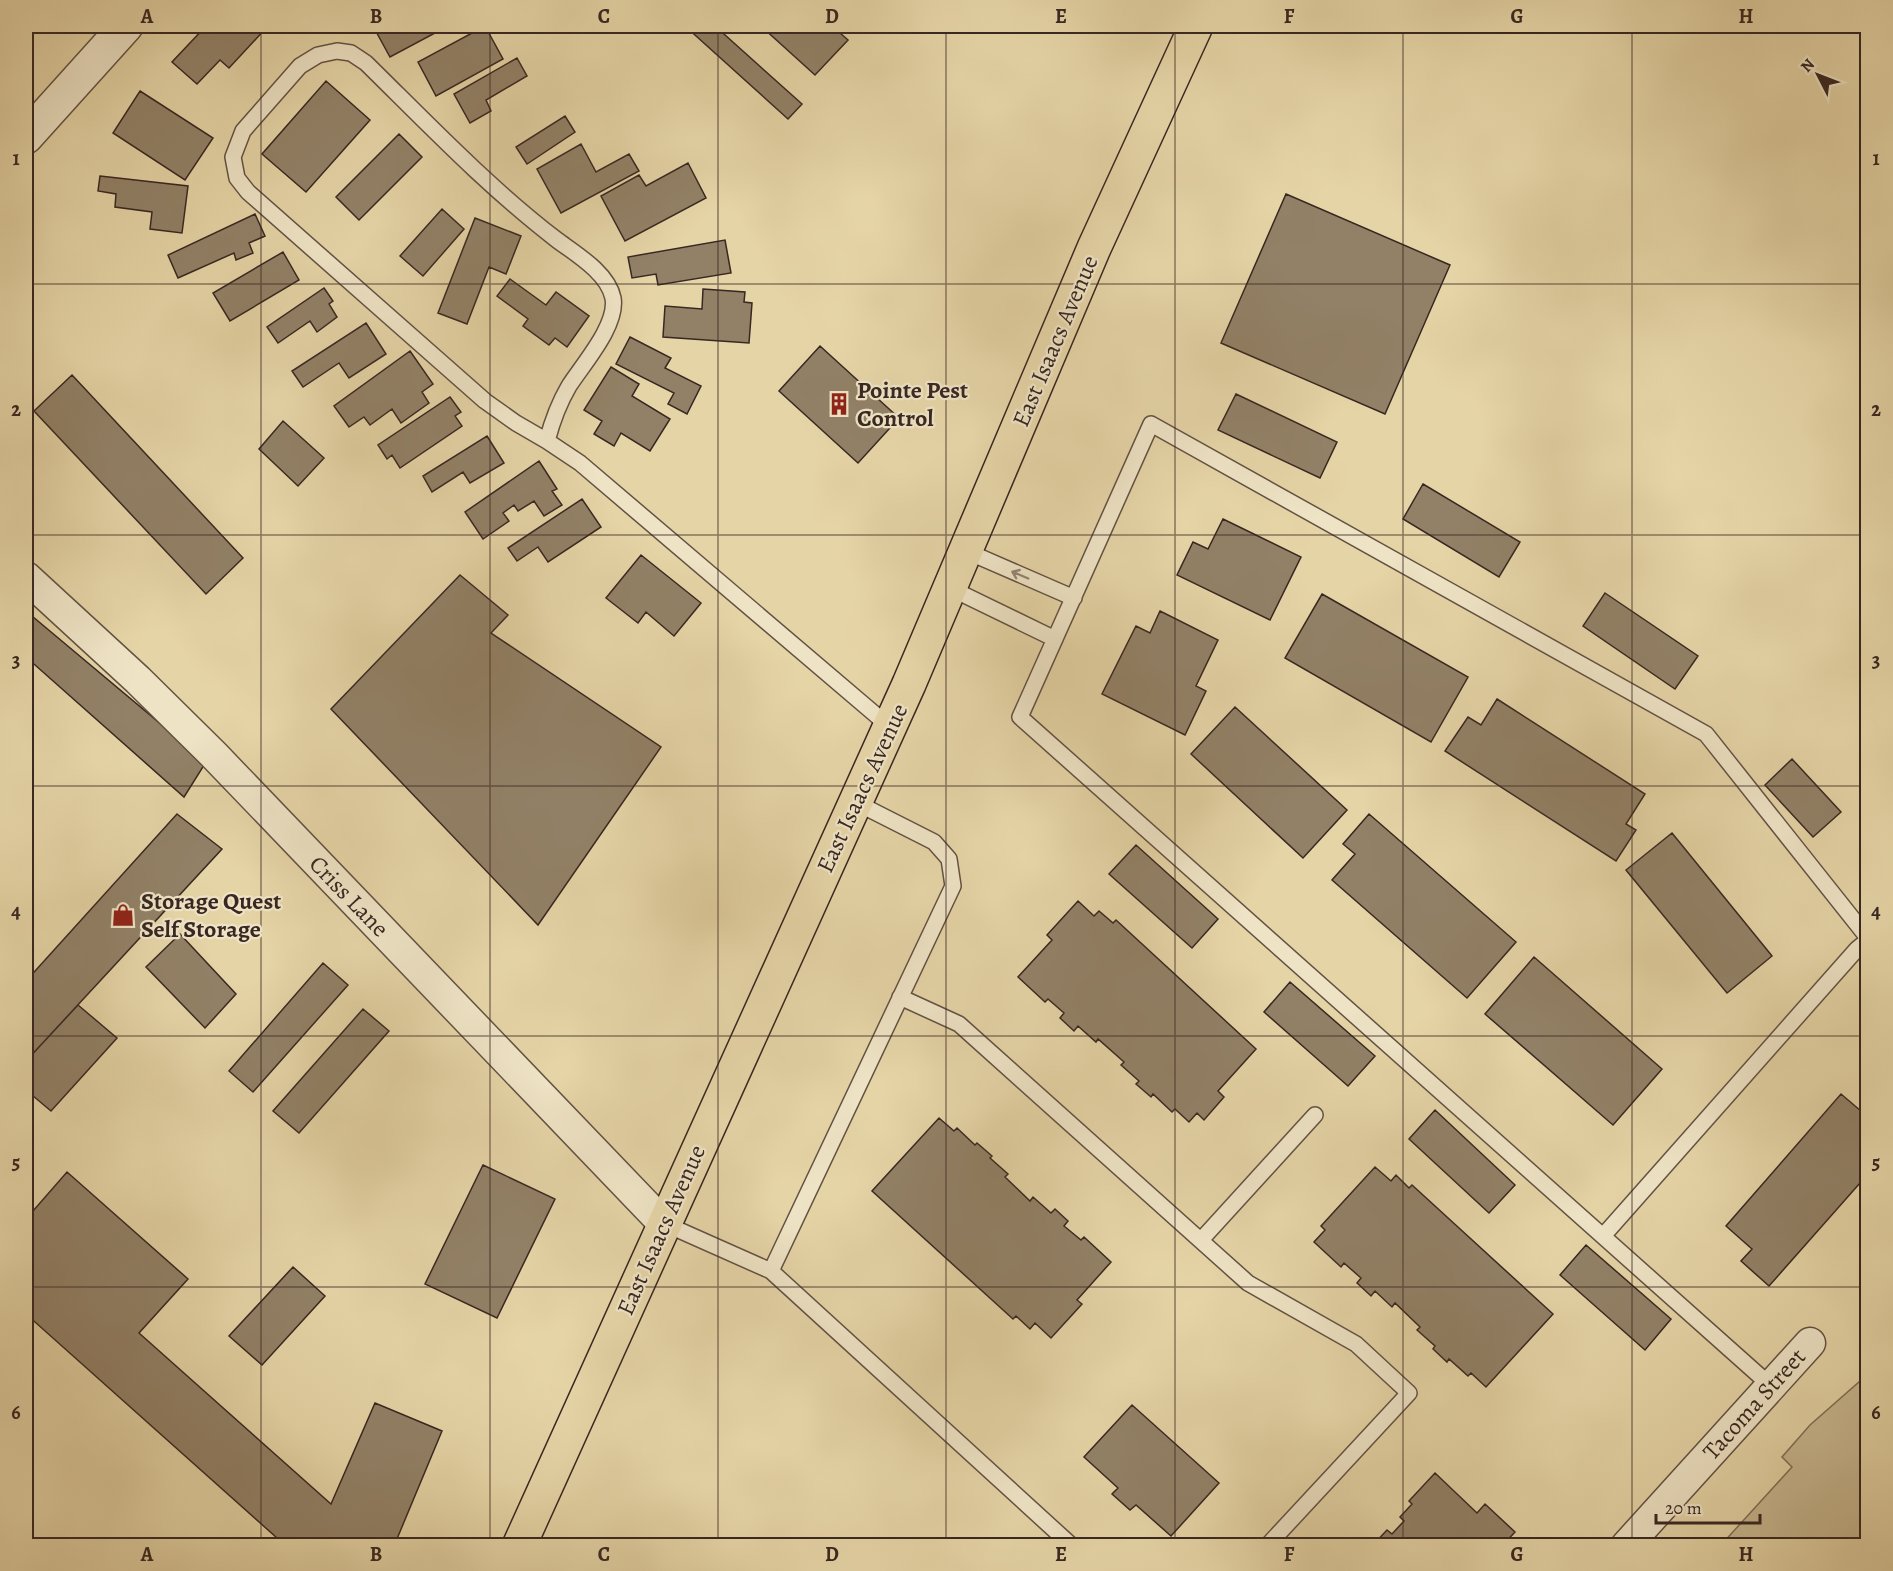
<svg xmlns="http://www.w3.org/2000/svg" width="1893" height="1571" viewBox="0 0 1893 1571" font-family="Alegreya,serif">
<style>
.green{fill:#c8b790;stroke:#806f59;stroke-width:1.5}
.building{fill:#928167;stroke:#382722;stroke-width:1.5}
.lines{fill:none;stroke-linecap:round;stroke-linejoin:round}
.service-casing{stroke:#635243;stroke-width:18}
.minor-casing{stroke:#635243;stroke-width:33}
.tertiary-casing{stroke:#635243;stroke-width:36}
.primary-casing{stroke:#382722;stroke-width:36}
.service{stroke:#eee3c5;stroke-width:15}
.minor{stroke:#eee3c5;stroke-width:30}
.tertiary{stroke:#eee3c5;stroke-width:33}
.primary{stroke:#e5d4a6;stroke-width:33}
.oneway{stroke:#938574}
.grid{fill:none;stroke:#382722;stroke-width:1.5;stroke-opacity:0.55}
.labels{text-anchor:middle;stroke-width:4.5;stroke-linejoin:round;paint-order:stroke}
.street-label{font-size:24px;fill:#382722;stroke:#eee3c5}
.poi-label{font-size:24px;font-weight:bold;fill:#382722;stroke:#eee3c5;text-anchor:start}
.neatline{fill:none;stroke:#382722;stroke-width:2}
.grid-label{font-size:20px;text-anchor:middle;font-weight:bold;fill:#382722}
</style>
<rect width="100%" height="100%" fill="#e5d4a6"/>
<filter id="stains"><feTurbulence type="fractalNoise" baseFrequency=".00333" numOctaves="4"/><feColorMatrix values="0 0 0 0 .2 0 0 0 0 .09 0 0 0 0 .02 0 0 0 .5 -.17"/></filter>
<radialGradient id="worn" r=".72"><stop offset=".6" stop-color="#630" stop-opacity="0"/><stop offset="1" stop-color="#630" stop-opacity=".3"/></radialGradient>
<path class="green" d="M 1867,1375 L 1867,1545 L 1721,1545 L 1792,1467 L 1782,1457 L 1810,1425 Z"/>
<path class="building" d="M 206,26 L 265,26 L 267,27 L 229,68 L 220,60 L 197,84 L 172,62 Z
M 373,26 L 448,26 L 390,57 Z
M 485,26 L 503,59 L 436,96 L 418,62 Z
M 685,26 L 715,26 L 802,104 L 788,119 Z
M 761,26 L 832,26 L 848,40 L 815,75 Z
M 517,58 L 527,76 L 486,100 L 491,111 L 470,123 L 454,94 Z
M 326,81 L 370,120 L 306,192 L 262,154 Z
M 140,91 L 213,138 L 185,180 L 113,133 Z
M 565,116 L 575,132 L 527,164 L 516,147 Z
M 399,134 L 422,157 L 359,220 L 336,197 Z
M 581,144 L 596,172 L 629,154 L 639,171 L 561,213 L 537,169 Z
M 688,163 L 706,198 L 625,241 L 601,196 L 639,175 L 646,186 Z
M 100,176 L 188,186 L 182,233 L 150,229 L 152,212 L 115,207 L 116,194 L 98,191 Z
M 1286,194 L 1450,265 L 1385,414 L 1221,343 Z
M 442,209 L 464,229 L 423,276 L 400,256 Z
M 255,214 L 265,236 L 249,243 L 253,253 L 236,260 L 234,253 L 178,278 L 168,255 Z
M 475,218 L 521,236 L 506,274 L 489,267 L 467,324 L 438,313 Z
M 725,240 L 731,273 L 658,285 L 656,274 L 632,278 L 628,257 Z
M 283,252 L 299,280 L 230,321 L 213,293 Z
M 510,279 L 546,305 L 556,292 L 589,316 L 567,347 L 555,338 L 549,345 L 523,326 L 528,319 L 497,296 Z
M 324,288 L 333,301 L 329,304 L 337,317 L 317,332 L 310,321 L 278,343 L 267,327 Z
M 703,289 L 745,292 L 744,302 L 752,303 L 749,343 L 663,337 L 665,306 L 702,309 Z
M 366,323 L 386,354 L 349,378 L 339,363 L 303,387 L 292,371 Z
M 630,337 L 671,358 L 665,368 L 701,386 L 687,414 L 668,404 L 674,393 L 616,364 Z
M 820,346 L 899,418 L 858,463 L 779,391 Z
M 410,351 L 433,384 L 422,392 L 429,403 L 401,423 L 392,409 L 370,425 L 364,417 L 349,427 L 334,406 Z
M 611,367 L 639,384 L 632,396 L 670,419 L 650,451 L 621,433 L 614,446 L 594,434 L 602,421 L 584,410 Z
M 72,375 L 243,558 L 206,594 L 34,411 Z
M 1236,394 L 1337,442 L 1320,478 L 1218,430 Z
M 450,397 L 461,412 L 455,416 L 462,426 L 400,468 L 392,455 L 387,459 L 378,445 Z
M 283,421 L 324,458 L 298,486 L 259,449 Z
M 487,436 L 504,463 L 470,483 L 463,472 L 432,492 L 423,476 Z
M 539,461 L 557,489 L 552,491 L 562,505 L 544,516 L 534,501 L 518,511 L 514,505 L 503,513 L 509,521 L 483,539 L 465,512 Z
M 1423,484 L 1520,542 L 1499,577 L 1403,519 Z
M 582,499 L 601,527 L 548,562 L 538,547 L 517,561 L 508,548 Z
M 1223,519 L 1301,557 L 1270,620 L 1177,575 L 1193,542 L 1208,549 Z
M 641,555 L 701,603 L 674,636 L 646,612 L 638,623 L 606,598 Z
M 460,575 L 508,615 L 491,633 L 661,747 L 538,925 L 331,709 Z
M 1605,593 L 1698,656 L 1675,689 L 1583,626 Z
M 1322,594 L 1468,677 L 1431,742 L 1285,658 Z
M 26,611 L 206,762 L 184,797 L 26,657 Z
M 1160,611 L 1218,640 L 1196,686 L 1206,691 L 1185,735 L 1102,694 L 1136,626 L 1150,633 Z
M 1497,699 L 1645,794 L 1626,824 L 1636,830 L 1616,861 L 1445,751 L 1468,717 L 1481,725 Z
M 1235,707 L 1347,810 L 1303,858 L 1191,754 Z
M 1792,759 L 1841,812 L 1813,837 L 1765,785 Z
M 177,814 L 222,849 L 26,1061 L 26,981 Z
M 1369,814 L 1516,942 L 1467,998 L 1332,880 L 1355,854 L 1343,844 Z
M 1672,833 L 1772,956 L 1727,993 L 1626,870 Z
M 1136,845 L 1218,919 L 1192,948 L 1109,874 Z
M 1078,901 L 1094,916 L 1099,911 L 1113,923 L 1116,920 L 1256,1049 L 1218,1091 L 1224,1097 L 1204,1120 L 1197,1113 L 1189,1122 L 1175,1109 L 1172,1112 L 1153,1094 L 1151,1097 L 1136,1084 L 1139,1081 L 1121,1065 L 1124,1062 L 1098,1039 L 1096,1042 L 1078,1026 L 1074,1031 L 1060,1018 L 1064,1013 L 1048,999 L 1045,1002 L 1018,977 L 1052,940 L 1047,935 Z
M 180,934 L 236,994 L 205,1028 L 146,967 Z
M 1534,957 L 1662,1069 L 1613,1125 L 1485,1014 Z
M 323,963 L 348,985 L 253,1092 L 229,1071 Z
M 1290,982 L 1375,1056 L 1348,1086 L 1264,1012 Z
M 78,1005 L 117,1038 L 51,1111 L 26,1090 L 26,1061 Z
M 363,1009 L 389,1031 L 299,1133 L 273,1111 Z
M 1841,1094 L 1868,1117 L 1868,1174 L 1769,1286 L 1741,1261 L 1752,1249 L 1726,1226 Z
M 1435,1110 L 1515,1185 L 1489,1213 L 1409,1139 Z
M 939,1118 L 954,1131 L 957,1128 L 975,1145 L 977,1143 L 992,1156 L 990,1158 L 1008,1174 L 1005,1177 L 1030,1201 L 1033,1197 L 1051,1213 L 1055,1209 L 1068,1221 L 1064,1226 L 1081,1240 L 1084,1237 L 1111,1262 L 1077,1300 L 1082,1304 L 1051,1338 L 1035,1323 L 1030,1329 L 1016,1316 L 1013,1319 L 872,1191 Z
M 483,1165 L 555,1199 L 497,1318 L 425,1284 Z
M 1375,1167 L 1391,1181 L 1396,1175 L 1409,1188 L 1412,1185 L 1553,1314 L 1486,1387 L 1471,1373 L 1468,1376 L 1449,1359 L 1447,1362 L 1433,1349 L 1435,1346 L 1417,1330 L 1420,1327 L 1395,1303 L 1392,1307 L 1375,1291 L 1371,1296 L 1357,1283 L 1361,1278 L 1344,1263 L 1341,1267 L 1314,1242 L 1325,1230 L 1321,1226 Z
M 67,1172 L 188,1279 L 139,1333 L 331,1504 L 375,1403 L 442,1431 L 394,1546 L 286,1546 L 26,1314 L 26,1219 Z
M 1586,1245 L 1671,1319 L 1645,1350 L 1560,1275 Z
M 293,1267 L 325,1296 L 262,1365 L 229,1336 Z
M 1132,1405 L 1219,1483 L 1171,1536 L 1136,1505 L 1130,1510 L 1112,1494 L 1118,1488 L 1084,1457 Z
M 1435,1473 L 1477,1513 L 1485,1504 L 1515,1532 L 1502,1546 L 1372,1546 L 1387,1530 L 1392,1534 L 1404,1521 L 1400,1517 L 1412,1504 L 1409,1501 Z"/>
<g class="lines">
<g class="service-casing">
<path id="service" d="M 337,51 L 351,53 L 366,63 C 428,124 488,187 557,240 C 576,254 608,273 613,298 C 618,325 583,364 569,386 C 559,403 552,422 547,441 L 516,423 L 485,401 L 248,192 L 237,178 L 233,157 L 243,131 L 300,66 L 318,55 Z
M 547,441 L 580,463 L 890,727
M 966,551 L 1074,598
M 950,588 L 1055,639
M 900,997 L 959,1024 L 1248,1283 L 1356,1344 L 1409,1393 L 1267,1546
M 663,1223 L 771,1271 L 953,886 L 949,859 L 934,842 L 855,802
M 1603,1236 L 1857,949 L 1868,940
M 1201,1240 L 1315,1115
M 771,1271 L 1072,1546
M 1771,1386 L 1020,717 L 1151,424 L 1706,734 L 1868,938"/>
</g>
<g class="minor-casing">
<path id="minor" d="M 26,577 L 138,680 L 214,755 L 663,1223
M 1626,1546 L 1810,1343"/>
</g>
<g class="tertiary-casing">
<path id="tertiary" d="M 26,137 L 126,26"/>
</g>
<g class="primary-casing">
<path id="primary" d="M 519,1546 L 909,684 L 1094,248 L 1196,26"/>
</g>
<use href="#service" class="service"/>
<use href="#minor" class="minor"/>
<use href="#tertiary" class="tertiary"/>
<use href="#primary" class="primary"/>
</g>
<defs><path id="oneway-shaft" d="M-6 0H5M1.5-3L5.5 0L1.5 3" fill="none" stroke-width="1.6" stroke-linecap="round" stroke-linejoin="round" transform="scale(1.5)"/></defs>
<use class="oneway" href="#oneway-shaft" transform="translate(1020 575) rotate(-157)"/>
<path class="grid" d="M 261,26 L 261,1546M 490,26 L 490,1546M 718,26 L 718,1546M 946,26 L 946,1546M 1175,26 L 1175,1546M 1403,26 L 1403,1546M 1632,26 L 1632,1546M 26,284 L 1868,284M 26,535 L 1868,535M 26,786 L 1868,786M 26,1036 L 1868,1036M 26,1287 L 1868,1287"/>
<defs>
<g id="building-bare" transform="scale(1.8)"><path d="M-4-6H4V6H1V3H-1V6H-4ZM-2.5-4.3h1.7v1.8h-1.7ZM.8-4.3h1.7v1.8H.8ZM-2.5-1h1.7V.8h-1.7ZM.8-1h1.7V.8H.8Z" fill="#8f2418" stroke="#eee3c5" stroke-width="2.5" paint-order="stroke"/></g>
<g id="shop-bare" transform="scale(1.8)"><path d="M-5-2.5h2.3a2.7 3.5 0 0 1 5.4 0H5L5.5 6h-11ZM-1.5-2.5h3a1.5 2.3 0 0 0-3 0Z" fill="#8f2418" stroke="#eee3c5" stroke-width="2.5" paint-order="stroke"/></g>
</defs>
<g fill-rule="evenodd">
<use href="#building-bare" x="839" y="404"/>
<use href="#shop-bare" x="123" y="915"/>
</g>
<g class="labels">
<g class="street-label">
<text transform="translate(1055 341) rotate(-67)" y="8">East Isaacs Avenue</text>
<text transform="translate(862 788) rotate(-65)" y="8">East Isaacs Avenue</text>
<text transform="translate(349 896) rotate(46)" y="8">Criss Lane</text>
<text transform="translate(661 1230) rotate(-66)" y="8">East Isaacs Avenue</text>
<text transform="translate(1754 1404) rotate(-48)" y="8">Tacoma Street</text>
</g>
<g class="poi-label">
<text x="857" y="398">Pointe Pest<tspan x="857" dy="28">Control</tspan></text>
<text x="141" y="909">Storage Quest<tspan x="141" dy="28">Self Storage</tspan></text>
</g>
</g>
<rect width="1893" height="1571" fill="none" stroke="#e5d4a6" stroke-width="66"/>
<g transform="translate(1818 75) rotate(312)" stroke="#eee3c5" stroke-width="4.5" paint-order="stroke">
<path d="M0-4.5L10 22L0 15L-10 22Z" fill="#382722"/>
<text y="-9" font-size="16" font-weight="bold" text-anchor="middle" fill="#382722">N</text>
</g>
<path d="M1656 1514v9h104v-9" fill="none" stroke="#382722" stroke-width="3"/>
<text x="1665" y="1514" font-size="18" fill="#382722" stroke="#eee3c5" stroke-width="4.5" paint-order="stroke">20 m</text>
<rect x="33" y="33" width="1827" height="1505" class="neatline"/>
<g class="grid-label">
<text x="147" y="23">A</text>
<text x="376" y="23">B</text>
<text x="604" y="23">C</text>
<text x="832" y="23">D</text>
<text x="1061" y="23">E</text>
<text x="1289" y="23">F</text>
<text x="1517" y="23">G</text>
<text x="1746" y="23">H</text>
<text x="16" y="165">1</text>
<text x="1876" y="165">1</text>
<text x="16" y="416">2</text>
<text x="1876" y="416">2</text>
<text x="16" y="667">3</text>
<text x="1876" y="667">3</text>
<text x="16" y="918">4</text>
<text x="1876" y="918">4</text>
<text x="16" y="1169">5</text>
<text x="1876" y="1169">5</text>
<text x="16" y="1419">6</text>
<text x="1876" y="1419">6</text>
<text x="147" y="1561">A</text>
<text x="376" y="1561">B</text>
<text x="604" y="1561">C</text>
<text x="832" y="1561">D</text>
<text x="1061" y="1561">E</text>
<text x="1289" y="1561">F</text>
<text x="1517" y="1561">G</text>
<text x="1746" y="1561">H</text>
</g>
<rect width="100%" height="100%" filter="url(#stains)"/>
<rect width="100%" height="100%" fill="url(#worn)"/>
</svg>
